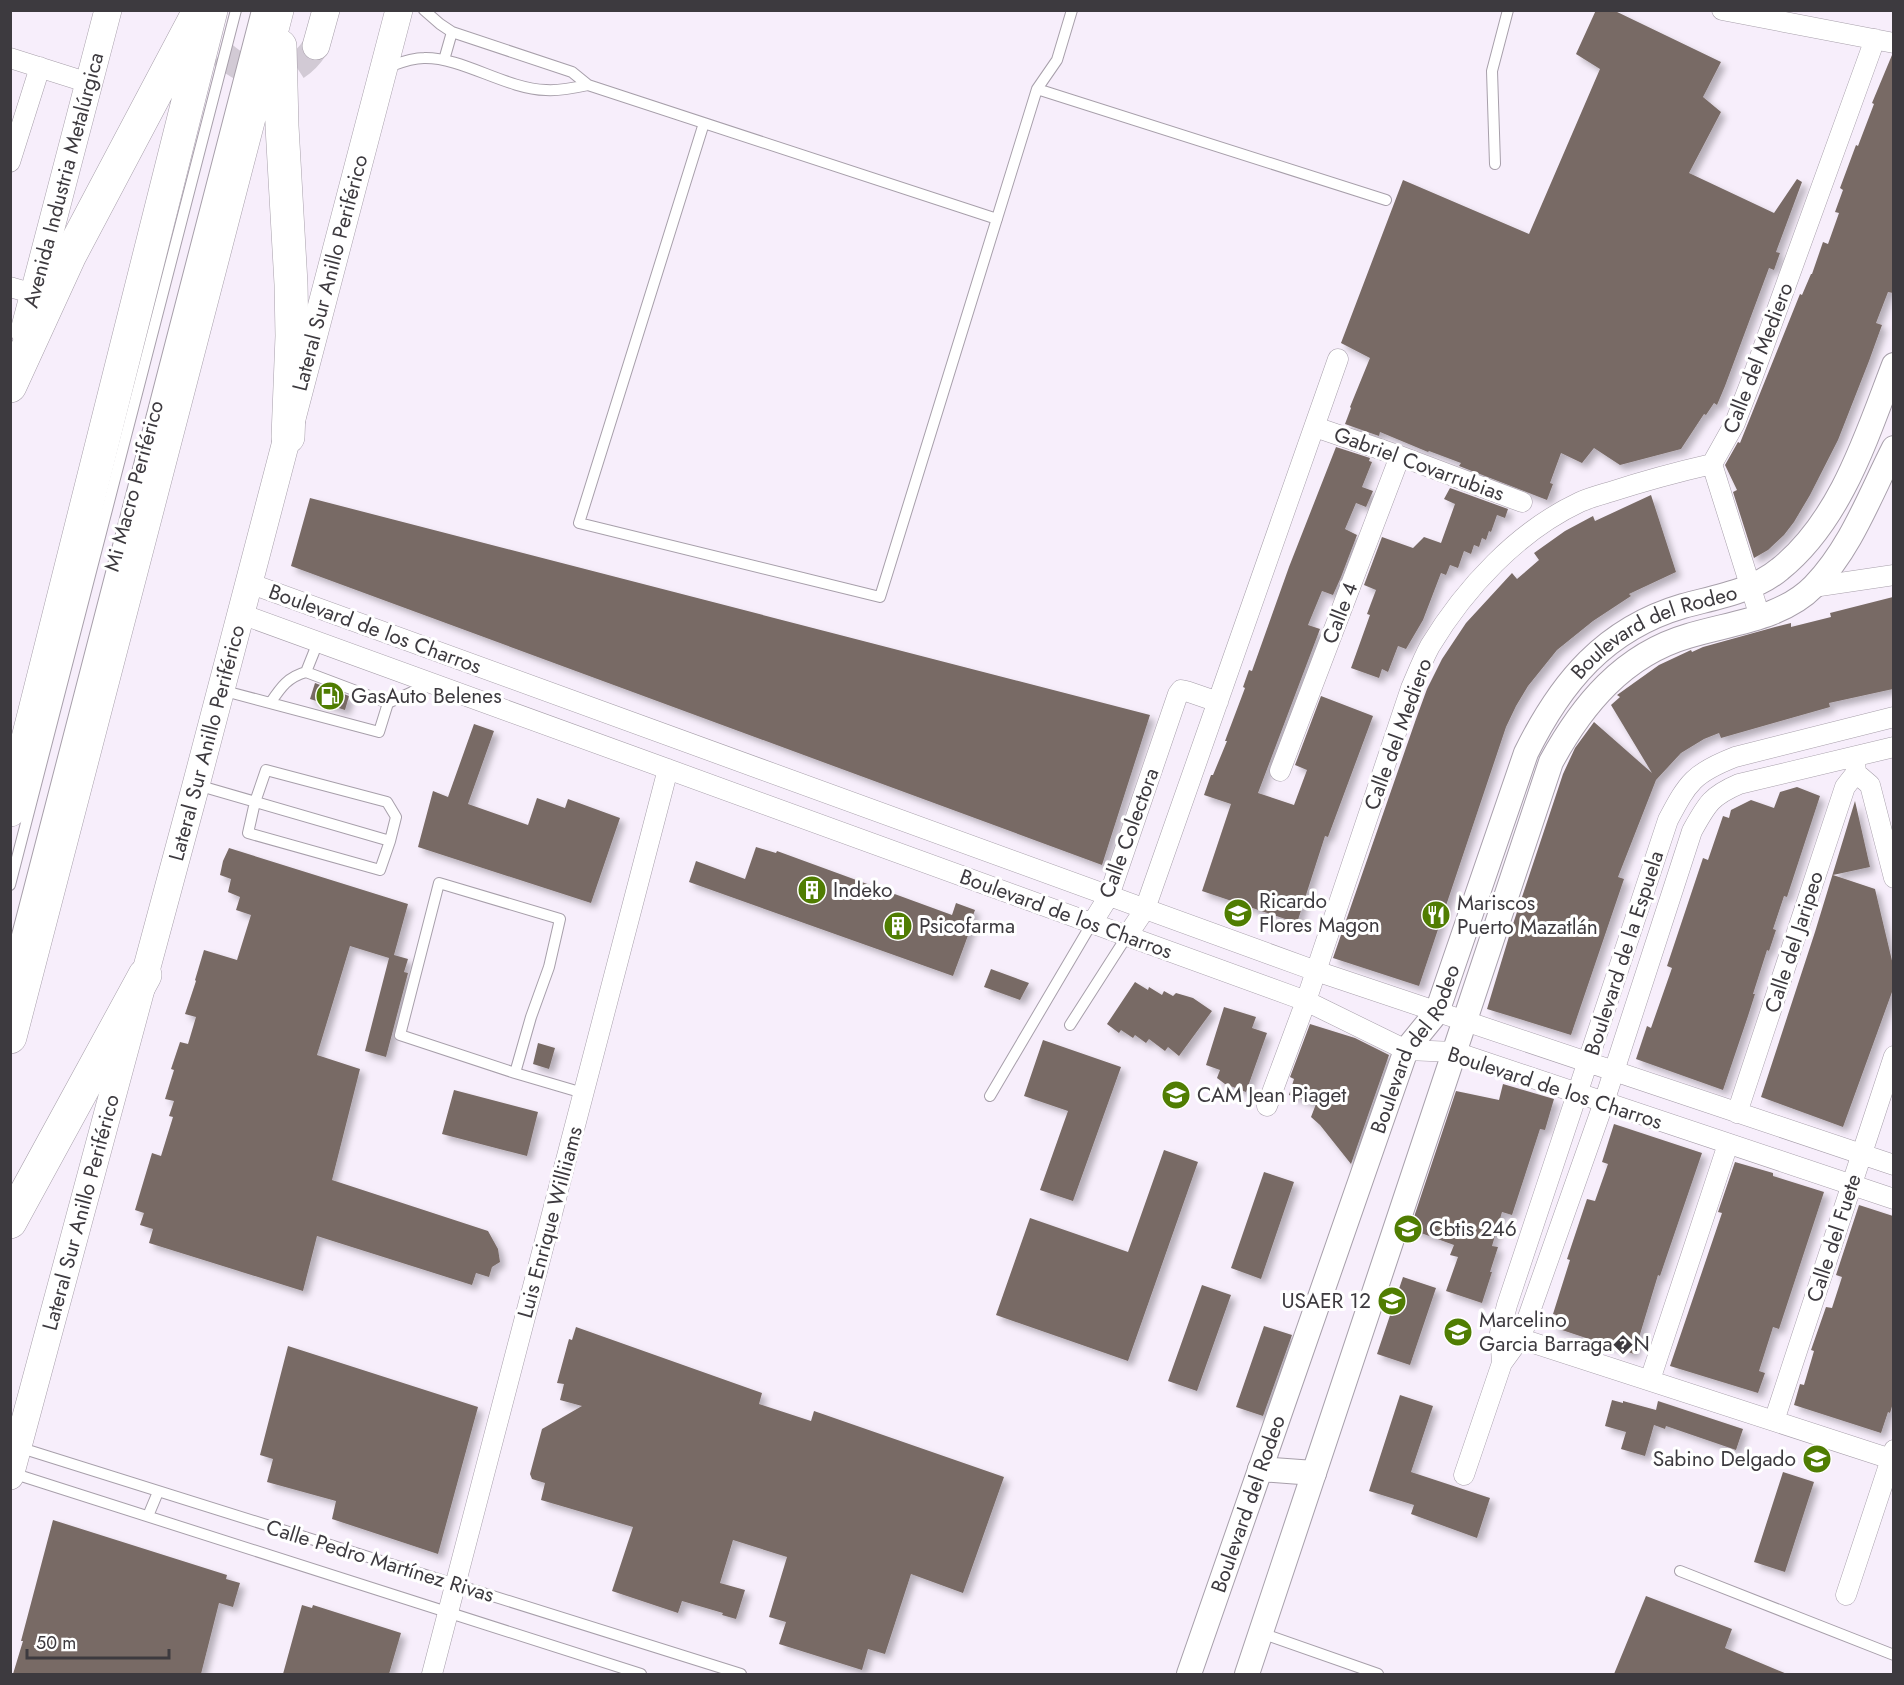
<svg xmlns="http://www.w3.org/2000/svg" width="1904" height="1685" viewBox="0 0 1904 1685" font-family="Jost,sans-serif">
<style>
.building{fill:#786a65;filter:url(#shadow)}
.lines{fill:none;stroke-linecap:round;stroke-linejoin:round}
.secondary-tunnel{stroke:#d2cad5;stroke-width:27;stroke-dasharray:27 14;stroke-linecap:butt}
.service-casing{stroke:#a79faa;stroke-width:12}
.minor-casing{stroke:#a79faa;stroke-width:21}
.tertiary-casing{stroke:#a79faa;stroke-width:26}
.secondary-casing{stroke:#a79faa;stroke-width:28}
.motorway-casing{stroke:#a79faa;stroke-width:34}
.service{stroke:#fff;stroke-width:10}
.minor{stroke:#fff;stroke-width:20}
.tertiary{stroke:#fff;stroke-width:24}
.secondary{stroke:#fff;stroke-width:27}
.motorway{stroke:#fff;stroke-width:33}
.labels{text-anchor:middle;stroke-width:6;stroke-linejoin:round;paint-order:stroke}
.street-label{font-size:21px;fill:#3d3a3f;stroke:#fff}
.poi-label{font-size:21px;fill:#3d3a3f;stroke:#fff;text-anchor:start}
</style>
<defs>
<filter id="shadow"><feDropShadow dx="5" dy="5" stdDeviation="3" flood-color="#0004"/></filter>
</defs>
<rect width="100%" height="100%" fill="#f7eefb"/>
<path class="building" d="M 1596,10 L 1613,10 L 1721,62 L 1703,97 L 1721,112 L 1689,173 L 1774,213 L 1797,179 L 1802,182 L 1776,252 L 1780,253 L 1774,270 L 1769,268 L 1725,386 L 1717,405 L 1714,403 L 1706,415 L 1704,414 L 1681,449 L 1620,465 L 1594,448 L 1582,463 L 1561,453 L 1550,483 L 1553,484 L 1547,500 L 1459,466 L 1461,463 L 1429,451 L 1428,452 L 1380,432 L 1379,436 L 1345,424 L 1351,408 L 1350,407 L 1370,358 L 1341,343 L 1403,180 L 1529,234 L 1600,69 L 1576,54 Z
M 1892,55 L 1893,293 L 1888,292 L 1876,323 L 1882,325 L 1869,361 L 1838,440 L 1810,495 L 1794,522 L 1784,535 L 1768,550 L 1754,558 L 1733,492 L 1737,490 L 1725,465 L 1738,442 L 1740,443 L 1800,294 L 1802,295 L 1811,274 L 1812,274 L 1823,242 L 1828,244 L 1839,213 L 1835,212 L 1843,190 L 1840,188 L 1856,145 L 1858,146 L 1874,104 L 1872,103 Z
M 1336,447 L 1370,458 L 1369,461 L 1372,462 L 1362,487 L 1373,491 L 1366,507 L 1356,503 L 1345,529 L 1357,535 L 1341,577 L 1333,595 L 1322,591 L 1308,625 L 1320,629 L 1258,793 L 1294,805 L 1307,770 L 1295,765 L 1321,696 L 1373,716 L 1328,837 L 1325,836 L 1297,923 L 1202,891 L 1231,804 L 1204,795 L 1211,775 L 1213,775 L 1227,741 L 1225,741 L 1245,688 L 1243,687 L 1249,670 L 1252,671 L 1289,567 Z
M 1450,488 L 1508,509 L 1505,518 L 1497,515 L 1491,532 L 1489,531 L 1486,540 L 1482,538 L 1479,547 L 1474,545 L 1471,554 L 1464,551 L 1458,568 L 1450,565 L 1446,575 L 1441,573 L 1423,620 L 1406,649 L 1398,646 L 1388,672 L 1382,669 L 1379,678 L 1351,668 L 1370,615 L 1367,614 L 1376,590 L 1364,585 L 1382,537 L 1413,548 L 1424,537 L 1441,543 L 1455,504 L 1444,499 Z
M 1651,495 L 1676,572 L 1629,594 L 1631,596 L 1593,621 L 1557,650 L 1528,686 L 1516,706 L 1506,727 L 1419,986 L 1333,958 L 1416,719 L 1427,689 L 1442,659 L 1466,623 L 1512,573 L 1517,579 L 1539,560 L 1534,553 L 1565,531 L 1593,516 L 1595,521 Z
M 310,498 L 1150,715 L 1102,865 L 291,566 Z
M 1893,597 L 1893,689 L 1829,703 L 1830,707 L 1721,738 L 1719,733 L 1704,739 L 1681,753 L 1656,780 L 1618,877 L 1624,879 L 1571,1035 L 1487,1009 L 1511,930 L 1563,774 L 1575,748 L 1594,722 L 1652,773 L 1611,705 L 1620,697 L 1617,695 L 1659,665 L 1691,650 L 1692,652 L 1703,647 L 1775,627 L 1791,623 L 1791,627 L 1831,617 L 1830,613 Z
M 315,683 L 349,696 L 345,710 L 310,699 Z
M 474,724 L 494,731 L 468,804 L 528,825 L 537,798 L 565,808 L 568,799 L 620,818 L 591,903 L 418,847 L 433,791 L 448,797 Z
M 1797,787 L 1820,796 L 1787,897 L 1784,896 L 1773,929 L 1776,930 L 1769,951 L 1767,950 L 1753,994 L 1755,994 L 1748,1016 L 1723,1090 L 1636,1059 L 1647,1026 L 1651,1028 L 1672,968 L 1667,966 L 1703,858 L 1708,860 L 1723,816 L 1729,818 L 1731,810 L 1751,800 L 1774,808 L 1780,792 Z
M 1855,801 L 1870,867 L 1833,875 L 1875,889 L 1893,965 L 1893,976 L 1892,992 L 1843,1127 L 1761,1097 L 1815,932 Z
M 756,847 L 776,853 L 777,851 L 952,915 L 956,903 L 975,910 L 971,921 L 973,922 L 953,976 L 689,882 L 696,861 L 745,879 Z
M 229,848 L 408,904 L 394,955 L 408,959 L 404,972 L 408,973 L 386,1057 L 365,1051 L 389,958 L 350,946 L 317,1055 L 360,1069 L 332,1180 L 488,1231 L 498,1249 L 500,1262 L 492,1267 L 489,1277 L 476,1273 L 472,1285 L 317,1236 L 303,1291 L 149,1243 L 153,1229 L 140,1225 L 144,1213 L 135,1210 L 152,1153 L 161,1156 L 173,1117 L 169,1116 L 174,1101 L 165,1099 L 174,1070 L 171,1069 L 180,1042 L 188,1044 L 196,1017 L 185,1014 L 196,981 L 195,980 L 204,950 L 237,960 L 251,915 L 236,910 L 240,897 L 228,892 L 231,879 L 220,875 L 223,861 Z
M 991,969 L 1029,983 L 1020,1000 L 984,987 Z
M 1135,982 L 1148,990 L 1149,987 L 1162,995 L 1164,991 L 1173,996 L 1176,993 L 1193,998 L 1212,1011 L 1179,1056 L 1168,1047 L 1165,1051 L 1149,1039 L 1146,1043 L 1135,1035 L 1133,1038 L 1121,1030 L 1119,1033 L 1107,1024 Z
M 1224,1007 L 1256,1017 L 1252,1028 L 1267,1033 L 1246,1092 L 1225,1084 L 1217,1078 L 1220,1070 L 1206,1065 Z
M 1310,1024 L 1355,1038 L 1389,1055 L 1351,1164 L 1320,1125 L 1311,1117 L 1316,1104 L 1289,1095 L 1294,1079 L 1290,1077 Z
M 1043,1040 L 1121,1067 L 1073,1201 L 1040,1190 L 1068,1111 L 1024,1096 Z
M 538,1043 L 555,1048 L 549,1069 L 533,1064 Z
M 1503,1084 L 1554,1099 L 1545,1130 L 1540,1129 L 1512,1215 L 1502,1212 L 1492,1246 L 1498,1247 L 1490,1272 L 1492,1272 L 1482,1303 L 1446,1291 L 1458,1257 L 1450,1255 L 1454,1245 L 1410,1229 L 1456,1091 L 1499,1100 Z
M 454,1090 L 538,1112 L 527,1156 L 442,1134 Z
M 1614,1124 L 1702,1153 L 1660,1276 L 1658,1275 L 1634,1354 L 1553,1327 L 1556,1315 L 1553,1314 L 1570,1260 L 1567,1259 L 1587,1199 L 1595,1201 L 1608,1164 L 1602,1162 Z
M 1164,1150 L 1198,1162 L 1128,1361 L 996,1315 L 1030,1218 L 1128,1252 Z
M 1735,1162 L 1773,1173 L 1773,1176 L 1824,1192 L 1779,1329 L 1773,1327 L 1759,1371 L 1765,1373 L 1758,1393 L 1670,1366 L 1722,1213 L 1718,1212 Z
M 1264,1172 L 1294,1182 L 1261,1279 L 1231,1268 Z
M 1859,1205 L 1893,1216 L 1893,1403 L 1890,1413 L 1888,1412 L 1881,1433 L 1794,1405 L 1800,1384 L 1804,1385 L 1814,1351 L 1811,1350 L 1826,1307 L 1832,1308 L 1842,1277 L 1836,1275 Z
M 1403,1277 L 1436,1288 L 1410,1365 L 1377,1354 Z
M 1202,1285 L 1231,1295 L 1197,1391 L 1168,1381 Z
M 1264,1326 L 1292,1335 L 1263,1416 L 1236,1407 Z
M 576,1327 L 762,1393 L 759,1404 L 811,1421 L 814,1411 L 1004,1477 L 963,1593 L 911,1574 L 885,1654 L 868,1649 L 862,1670 L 779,1644 L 786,1622 L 769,1617 L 787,1557 L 733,1540 L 720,1583 L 745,1590 L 736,1619 L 722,1615 L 723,1613 L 682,1601 L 678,1613 L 612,1591 L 633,1527 L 541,1500 L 545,1483 L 532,1479 L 530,1474 L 542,1429 L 582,1406 L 560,1400 L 564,1384 L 557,1383 L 569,1339 L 572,1340 Z
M 288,1346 L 478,1407 L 438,1554 L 332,1519 L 336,1501 L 267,1482 L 273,1459 L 260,1455 Z
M 1400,1395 L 1433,1406 L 1411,1472 L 1490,1498 L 1477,1538 L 1411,1514 L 1414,1505 L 1369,1491 Z
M 1612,1400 L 1623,1403 L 1623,1401 L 1656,1410 L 1658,1401 L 1743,1429 L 1736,1450 L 1666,1426 L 1665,1429 L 1654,1425 L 1645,1456 L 1621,1449 L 1626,1432 L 1605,1426 Z
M 1783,1472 L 1814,1482 L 1785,1572 L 1754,1562 Z
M 53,1520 L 227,1575 L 226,1579 L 240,1583 L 233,1607 L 219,1603 L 201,1674 L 13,1674 L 23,1641 L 21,1641 Z
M 1646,1596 L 1732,1629 L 1725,1648 L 1787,1674 L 1614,1674 Z
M 302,1605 L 312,1608 L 313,1605 L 401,1633 L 389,1674 L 283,1674 Z"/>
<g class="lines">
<path class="secondary-tunnel" d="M 198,20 C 219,68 281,101 316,46"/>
<g class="service-casing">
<path id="service" d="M 424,10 L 440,24 L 452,32 L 572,72 L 588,85 L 997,219
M 444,60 L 452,32
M 388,67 C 399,63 411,58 424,58 C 462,57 506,89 546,90 C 560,91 574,88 588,85
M 1037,89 L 1386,200
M 704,123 L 579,523 L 880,597 L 1037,89 L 1057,60 L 1072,10
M 1495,164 L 1492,71 L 1508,10
M 306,672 L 318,642
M 221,690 L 379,732 L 388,703 L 306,672 C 288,677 281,687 271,702
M 388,703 L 432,683
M 266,770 L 387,802 L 396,817 L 390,841 L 380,870 L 248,833 L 255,802 Z
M 197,785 L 390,841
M 10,885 L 236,10
M 10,962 L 257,10
M 1070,1025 L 1127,936
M 515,1073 L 531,1017 L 549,967 L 560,919 L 439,883 L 400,1035 L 515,1073 L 583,1093
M 990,1096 L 1092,923
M 18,1447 L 741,1674
M 12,1473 L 641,1674
M 148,1516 L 158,1492
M 1680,1571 L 1894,1655
M 1261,1633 L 1378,1674"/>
</g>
<g class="minor-casing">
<path id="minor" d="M 1722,10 L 1894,43
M 10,58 L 89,83
M 10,162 L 40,67
M 10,287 L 34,294
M 1315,427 L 1400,456 L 1522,502
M 1712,464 L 1760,617
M 249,583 L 1316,971 L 1894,1165
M 1813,587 L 1894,575
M 241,614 L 1306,1001 L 1406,1050 L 1455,1052 L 1894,1199
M 1855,761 L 1856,773 L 1870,785 L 1894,878
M 1280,771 L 1400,456
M 1092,923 L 1109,896 L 1178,694 L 1181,690 L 1186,691 L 1218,702
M 1127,936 L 1145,909 L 1338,359
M 1267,1106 L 1306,1001 L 1411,688 C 1417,674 1423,659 1430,646 C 1465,588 1518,531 1580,502 C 1589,498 1600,495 1610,492 C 1644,481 1677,472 1712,464 L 1735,423 L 1753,376 L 1875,39
M 1737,1113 L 1845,787 L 1856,773
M 1509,1335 L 1894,1460
M 1502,1363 L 1500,1333 L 1507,1305 L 1668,820 C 1688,782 1694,773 1735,757 L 1894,717
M 1650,1380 L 1728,1144
M 1774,1421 L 1894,1056
M 1464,1475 L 1502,1363 L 1521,1337 L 1533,1303 L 1604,1102 L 1692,831 C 1707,804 1711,796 1739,784 L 1894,747
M 1846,1595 L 1894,1450
M 432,1674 L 668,769"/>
</g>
<g class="tertiary-casing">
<g id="tertiary">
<path d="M 1260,1469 L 1314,1473"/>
<path id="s1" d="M 1189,1674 L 1406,1050 L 1437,1012 L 1526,753 C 1561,682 1605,629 1683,606 C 1716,597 1754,591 1780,569 C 1841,520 1867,435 1894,365"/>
<path d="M 1247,1674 L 1551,762 C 1582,705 1623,655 1688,636 C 1730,623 1782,619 1814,586 C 1851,548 1870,495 1894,448"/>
</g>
</g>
<g class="secondary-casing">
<g id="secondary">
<path d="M 316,46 L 326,10"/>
<path id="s2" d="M 24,331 L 108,10"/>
<path id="s3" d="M 10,1476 L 196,785 L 399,10"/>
</g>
</g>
<g class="motorway-casing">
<path id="motorway" d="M 280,46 L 282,126 L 291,284 L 292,336 L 288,437
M 10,386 L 70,255 L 197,15
M 10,810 L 211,10
M 10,1037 L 277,10
M 10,1222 L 145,975"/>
</g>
<use href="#service" class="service"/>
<use href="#minor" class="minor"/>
<use href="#tertiary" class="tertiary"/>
<use href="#secondary" class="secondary"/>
<use href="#motorway" class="motorway"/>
</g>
<defs>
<g id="fuel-disc" transform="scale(1.5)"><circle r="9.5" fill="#507d02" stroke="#fff"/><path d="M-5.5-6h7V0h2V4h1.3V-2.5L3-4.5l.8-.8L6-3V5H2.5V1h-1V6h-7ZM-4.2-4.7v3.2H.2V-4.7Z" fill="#fff"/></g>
<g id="building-disc" transform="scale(1.5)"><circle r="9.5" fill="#507d02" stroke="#fff"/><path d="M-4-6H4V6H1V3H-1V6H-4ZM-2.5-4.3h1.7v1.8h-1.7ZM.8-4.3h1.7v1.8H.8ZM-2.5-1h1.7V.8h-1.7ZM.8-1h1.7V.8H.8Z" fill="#fff"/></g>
<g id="school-disc" transform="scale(1.5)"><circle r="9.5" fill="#507d02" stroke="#fff"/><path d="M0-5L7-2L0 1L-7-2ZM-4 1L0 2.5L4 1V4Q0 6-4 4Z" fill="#fff"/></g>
<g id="restaurant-disc" transform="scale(1.5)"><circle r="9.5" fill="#507d02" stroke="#fff"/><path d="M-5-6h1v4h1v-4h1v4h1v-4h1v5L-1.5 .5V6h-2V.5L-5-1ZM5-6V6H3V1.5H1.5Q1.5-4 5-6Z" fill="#fff"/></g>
<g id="university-disc" transform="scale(1.5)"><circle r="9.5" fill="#507d02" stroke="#fff"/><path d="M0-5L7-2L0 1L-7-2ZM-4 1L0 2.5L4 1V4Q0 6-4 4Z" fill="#fff"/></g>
</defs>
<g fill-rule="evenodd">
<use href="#fuel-disc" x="330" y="696"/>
<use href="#building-disc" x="812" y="890"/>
<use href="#school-disc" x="1238" y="913"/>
<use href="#restaurant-disc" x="1436" y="915"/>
<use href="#building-disc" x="898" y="926"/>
<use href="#school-disc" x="1176" y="1095"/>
<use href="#university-disc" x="1408" y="1229"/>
<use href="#school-disc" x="1392" y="1301"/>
<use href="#school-disc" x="1458" y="1332"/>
<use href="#school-disc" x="1817" y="1459"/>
</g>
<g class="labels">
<g class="street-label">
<text dy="7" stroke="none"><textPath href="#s2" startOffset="156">Avenida Industria Metalúrgica</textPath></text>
<text dy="7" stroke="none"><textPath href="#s3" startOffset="1245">Lateral Sur Anillo Periférico</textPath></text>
<text transform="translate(1758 358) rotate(-69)" y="7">Calle del Mediero</text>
<text transform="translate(1419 464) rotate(20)" y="7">Gabriel Covarrubias</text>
<text transform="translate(134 486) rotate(-75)" y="7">Mi Macro Periférico</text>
<text transform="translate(1340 613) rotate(-69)" y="7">Calle 4</text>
<text transform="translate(375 629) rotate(20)" y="7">Boulevard de los Charros</text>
<text dy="7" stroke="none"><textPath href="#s1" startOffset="1168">Boulevard del Rodeo</textPath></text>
<text transform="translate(1398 734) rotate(-70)" y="7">Calle del Mediero</text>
<text dy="7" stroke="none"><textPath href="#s3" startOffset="759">Lateral Sur Anillo Periférico</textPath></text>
<text transform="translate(1129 833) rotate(-70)" y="7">Calle Colectora</text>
<text transform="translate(1066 914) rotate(20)" y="7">Boulevard de los Charros</text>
<text transform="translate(1794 942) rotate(-72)" y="7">Calle del Jaripeo</text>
<text transform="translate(1624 953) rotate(-72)" y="7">Boulevard de la Espuela</text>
<text dy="7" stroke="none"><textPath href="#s1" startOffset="666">Boulevard del Rodeo</textPath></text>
<text transform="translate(1555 1088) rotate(18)" y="7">Boulevard de los Charros</text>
<text dy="7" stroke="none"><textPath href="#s3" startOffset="273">Lateral Sur Anillo Periférico</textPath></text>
<text transform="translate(550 1222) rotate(-75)" y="7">Luis Enrique Williiams</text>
<text transform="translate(1834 1238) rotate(-72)" y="7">Calle del Fuete</text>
<text dy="7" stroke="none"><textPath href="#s1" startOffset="180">Boulevard del Rodeo</textPath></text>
<text transform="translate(380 1561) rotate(17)" y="7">Calle Pedro Martínez Rivas</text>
</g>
<g class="poi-label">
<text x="351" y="703">GasAuto Belenes</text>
<text x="833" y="897">Indeko</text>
<text x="1259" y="908">Ricardo<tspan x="1259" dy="24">Flores Magon</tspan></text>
<text x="1457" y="910">Mariscos<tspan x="1457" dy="24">Puerto Mazatlán</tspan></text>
<text x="919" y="933">Psicofarma</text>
<text x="1197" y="1102">CAM Jean Piaget</text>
<text x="1429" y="1236">Cbtis 246</text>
<text x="1371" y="1308" text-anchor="end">USAER 12</text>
<text x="1479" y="1327">Marcelino<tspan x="1479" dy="24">Garcia Barraga�N</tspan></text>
<text x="1796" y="1466" text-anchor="end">Sabino Delgado</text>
</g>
</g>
<rect width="1904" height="1685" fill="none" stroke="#3d3a3f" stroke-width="24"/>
<path d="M27 1649v9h142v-9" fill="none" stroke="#3d3a3f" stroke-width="3"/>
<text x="36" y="1649" font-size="18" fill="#3d3a3f" stroke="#ffffff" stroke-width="4.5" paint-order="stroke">50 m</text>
</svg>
